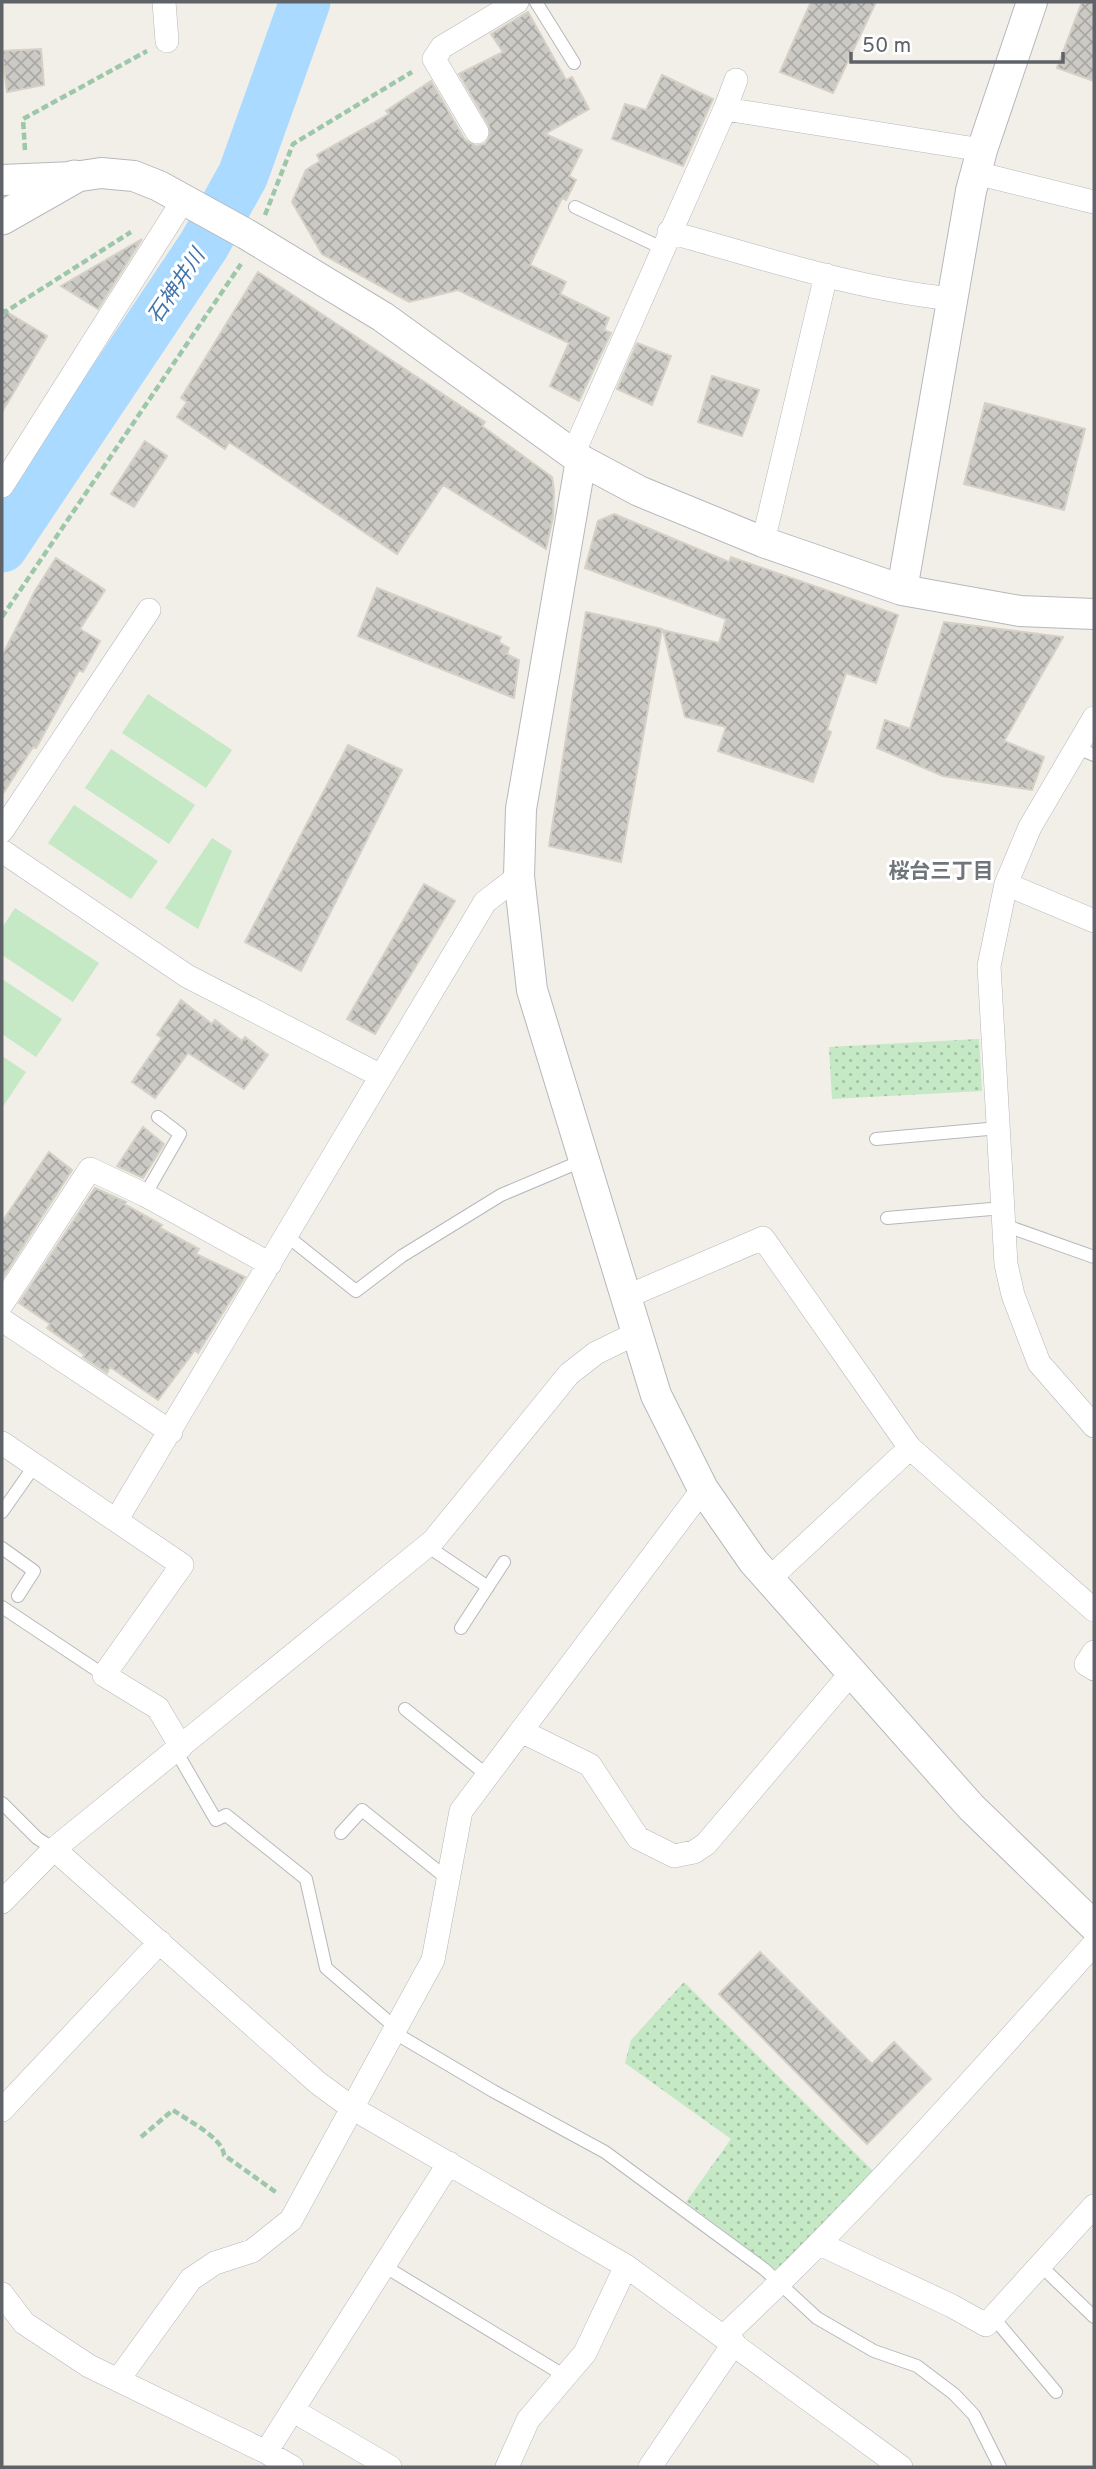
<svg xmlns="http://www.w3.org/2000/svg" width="1096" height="2469" viewBox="0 0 1096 2469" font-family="Overpass,'Noto Sans JP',sans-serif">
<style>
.park{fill:url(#park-dots)}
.garden{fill:#c5e8c5}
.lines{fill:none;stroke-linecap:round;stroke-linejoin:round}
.river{stroke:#aadaff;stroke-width:51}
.building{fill:url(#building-cross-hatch);stroke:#d6d1c6;stroke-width:2}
.service-casing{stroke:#b5b8bc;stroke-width:14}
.minor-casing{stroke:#b5b8bc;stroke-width:24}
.tertiary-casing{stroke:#b5b8bc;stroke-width:32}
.secondary-casing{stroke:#b6babf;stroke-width:35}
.path{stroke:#9cc7a9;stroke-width:4.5;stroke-dasharray:7 3.5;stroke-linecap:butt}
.service{stroke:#fff;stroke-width:12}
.minor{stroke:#fff;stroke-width:23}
.tertiary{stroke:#fff;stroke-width:30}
.secondary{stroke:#fff;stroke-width:33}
.labels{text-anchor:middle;stroke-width:6;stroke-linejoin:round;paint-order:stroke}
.water-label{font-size:21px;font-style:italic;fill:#4174aa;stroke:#fff}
.neighbourhood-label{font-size:21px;font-weight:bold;fill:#70757a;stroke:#fff}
</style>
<defs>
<pattern id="park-dots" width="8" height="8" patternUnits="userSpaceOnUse" patternTransform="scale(1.75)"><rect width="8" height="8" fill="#c5e8c5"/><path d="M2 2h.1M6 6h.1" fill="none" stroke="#a3c0a4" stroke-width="1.8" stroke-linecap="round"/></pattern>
<pattern id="building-cross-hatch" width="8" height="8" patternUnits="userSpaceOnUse" patternTransform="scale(1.75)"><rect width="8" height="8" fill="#cccac5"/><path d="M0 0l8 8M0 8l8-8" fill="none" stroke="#a9a8a4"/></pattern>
</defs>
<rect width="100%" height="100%" fill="#f1efe8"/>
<path class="park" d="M 979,1039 L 982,1091 L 832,1099 L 829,1047 Z
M 684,1982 L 874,2172 L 776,2270 L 686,2202 L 731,2139 L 625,2063 L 631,2040 Z"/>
<path class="garden" d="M 148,694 L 232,750 L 206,788 L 122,733 Z
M 111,749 L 195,805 L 169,844 L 85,788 Z
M 74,805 L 158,861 L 131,899 L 48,843 Z
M 212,838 L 232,851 L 198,929 L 165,908 Z
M 15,908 L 99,963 L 73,1002 L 2,955 L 2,928 Z
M 2,979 L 62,1019 L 36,1057 L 2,1034 Z
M 2,1056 L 26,1072 L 2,1108 Z"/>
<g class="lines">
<path class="river" d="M 2,547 L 204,245 L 243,175 L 305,2"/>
</g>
<path class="building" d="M 811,2 L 876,2 L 833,93 L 780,72 Z
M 1082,2 L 1094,2 L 1094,81 L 1057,68 Z
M 528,12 L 566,80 L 572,77 L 589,109 L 545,134 L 582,150 L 569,176 L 576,180 L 566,200 L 562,198 L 530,265 L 566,282 L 560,294 L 609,318 L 604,330 L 611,333 L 579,401 L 550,386 L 569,343 L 458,290 L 409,302 L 322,254 L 292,202 L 306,170 L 320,161 L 317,155 L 389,114 L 386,111 L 431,81 L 465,140 L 476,146 L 485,144 L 489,138 L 489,126 L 459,74 L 503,52 L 491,34 Z
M 41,49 L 44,85 L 7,92 L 2,51 Z
M 662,75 L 713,99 L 683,166 L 612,139 L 625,104 L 646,110 Z
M 142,239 L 98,309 L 61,286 Z
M 258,272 L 485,422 L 482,426 L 552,477 L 554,491 L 553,517 L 546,549 L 443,485 L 397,554 L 229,442 L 225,449 L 177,417 L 187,402 L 181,398 Z
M 2,309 L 47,336 L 2,412 Z
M 637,343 L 671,356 L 652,405 L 617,389 Z
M 712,376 L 759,390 L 742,436 L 698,422 Z
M 985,403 L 1085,429 L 1064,510 L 964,484 Z
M 145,441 L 167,456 L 134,507 L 111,494 Z
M 614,514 L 729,562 L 731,557 L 898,615 L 876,683 L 846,673 L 827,730 L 831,732 L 813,782 L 718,751 L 726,727 L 685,717 L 663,630 L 719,643 L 726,619 L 585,568 L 598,521 Z
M 56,558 L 105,590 L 80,629 L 100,641 L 83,672 L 79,670 L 36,748 L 33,747 L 2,795 L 2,656 L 35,591 Z
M 377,588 L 501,637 L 499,642 L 509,648 L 507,654 L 519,660 L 514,698 L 358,636 Z
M 586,612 L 662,629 L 621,862 L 549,846 Z
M 944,622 L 1063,637 L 1004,741 L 1044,757 L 1032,790 L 943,776 L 877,748 L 885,720 L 910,729 Z
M 348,745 L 402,770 L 301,971 L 245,942 Z
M 424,884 L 455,901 L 375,1034 L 347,1019 Z
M 181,1000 L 212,1024 L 215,1020 L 242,1041 L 245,1037 L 268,1055 L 244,1089 L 188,1053 L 155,1098 L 132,1082 L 162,1038 L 157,1035 Z
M 143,1127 L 164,1144 L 143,1178 L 117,1166 Z
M 49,1152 L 72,1170 L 2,1279 L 2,1222 Z
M 95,1188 L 126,1202 L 124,1204 L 162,1225 L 160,1228 L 199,1249 L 196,1254 L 245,1277 L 198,1353 L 195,1350 L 158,1400 L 110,1367 L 107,1373 L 83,1357 L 85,1355 L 47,1328 L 50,1324 L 19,1303 Z
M 760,1952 L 872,2064 L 894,2042 L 931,2079 L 867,2144 L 719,1994 Z"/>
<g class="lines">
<g class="service-casing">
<path id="service" d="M 536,2 L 574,63
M 575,207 L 662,248
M 1077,748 L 1094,755
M 876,1139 L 999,1128
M 145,1195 L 180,1134 L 158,1117
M 887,1218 L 1003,1208
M 1004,1225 L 1094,1257
M 287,1236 L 356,1291 L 402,1256 L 501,1195 L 584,1160
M 2,1512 L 35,1465
M 427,1546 L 488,1587
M 2,1548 L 34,1571 L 18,1596
M 2,1607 L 104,1675
M 461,1628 L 504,1562
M 405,1709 L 488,1776
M 176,1751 L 216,1820 L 226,1815 L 306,1879 L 326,1968 L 396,2028 L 400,2036 L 493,2091 L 605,2152 L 764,2269 L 817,2318 L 874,2351 L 917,2366 L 954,2394 L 974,2415 L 1000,2467
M 2,1803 L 37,1838 L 54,1849
M 341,1833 L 362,1810 L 449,1880
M 1040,2265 L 1094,2317
M 384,2266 L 565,2376
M 993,2317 L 1056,2392"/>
</g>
<g class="minor-casing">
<path id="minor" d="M 164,2 L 167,41
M 725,109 L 736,80
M 477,132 L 434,59 L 442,47 L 517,2
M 976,173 L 1094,202
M 669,232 C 763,258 856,289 952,299
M 573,454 L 725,109 L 982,150
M 2,486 L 184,199
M 763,542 L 826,275
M 1094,718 L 1030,827 L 1006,884 L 989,966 L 1006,1264 L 1013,1295 L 1039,1363 L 1094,1426
M 2,831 L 149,610
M 2,851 L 187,976 L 381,1076
M 1006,884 L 1094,921
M 626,1297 L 763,1238 L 910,1448 L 1094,1610
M 2,1304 L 90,1169 L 145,1195 L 270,1264
M 2,1320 L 171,1432
M 2,1443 L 182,1565 L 104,1675 L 158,1708 L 181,1747
M 117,1519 L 485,902 L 519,876
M 769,1579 L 910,1448
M 1094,1652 L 1086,1664 L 1094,1669
M 521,1731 L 590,1765 L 638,1838 L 674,1856 L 694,1852 L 706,1844 L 852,1672
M 54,1849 L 318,2083 L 352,2108 L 626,2266 L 901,2467
M 2,1902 L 54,1849 L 433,1541 L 569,1374 L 596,1353 L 637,1333
M 2,2110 L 160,1942
M 820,2244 L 952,2306 L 986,2325 L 1094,2206
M 2,2294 L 24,2323 L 89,2366 L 266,2452 L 292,2467
M 724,2336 C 856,2213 974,2078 1094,1944
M 118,2380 L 191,2279 L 215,2263 L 252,2251 L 291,2220 L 433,1960 L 461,1811 L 703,1489
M 292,2410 L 390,2467
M 266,2452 L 449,2163
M 507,2467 L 528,2420 L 585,2353 L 626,2266
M 650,2467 L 734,2343"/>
</g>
<g class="tertiary-casing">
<path id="tertiary" d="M 2,180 L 74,177 L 101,173 L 134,176 L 159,186 L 246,234 L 383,317 L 581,460 L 639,491 L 763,542 L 902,590 L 1020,611 L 1094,614
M 581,460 L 521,809 L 519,876 L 532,990 L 656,1395 L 703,1489 L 753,1561 L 971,1807 L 1094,1926
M 902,590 L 971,191 L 982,150 L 1032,2"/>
</g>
<g class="secondary-casing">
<path id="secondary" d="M 2,218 L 74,177"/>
</g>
<path class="path" d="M 25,150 L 23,119 L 147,51
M 265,215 L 293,144 L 412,72
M 2,310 L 5,312 L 131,232
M 2,617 L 241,264
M 141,2137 L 173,2110 C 187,2120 223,2138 224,2155 L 277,2193"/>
<use href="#service" class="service"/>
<use href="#minor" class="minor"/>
<use href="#tertiary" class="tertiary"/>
<use href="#secondary" class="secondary"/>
</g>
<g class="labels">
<g class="water-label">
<text transform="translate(176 286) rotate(-56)" y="7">石神井川</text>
</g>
<g class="neighbourhood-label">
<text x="941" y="878">桜台三丁目</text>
</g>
</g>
<rect width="1096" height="2469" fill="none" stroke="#5f6368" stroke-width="7"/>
<path d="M851 52v10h212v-10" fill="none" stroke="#5f6368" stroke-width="3.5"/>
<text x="862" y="52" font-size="21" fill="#5f6368" stroke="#ffffff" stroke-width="5" paint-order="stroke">50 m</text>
</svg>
